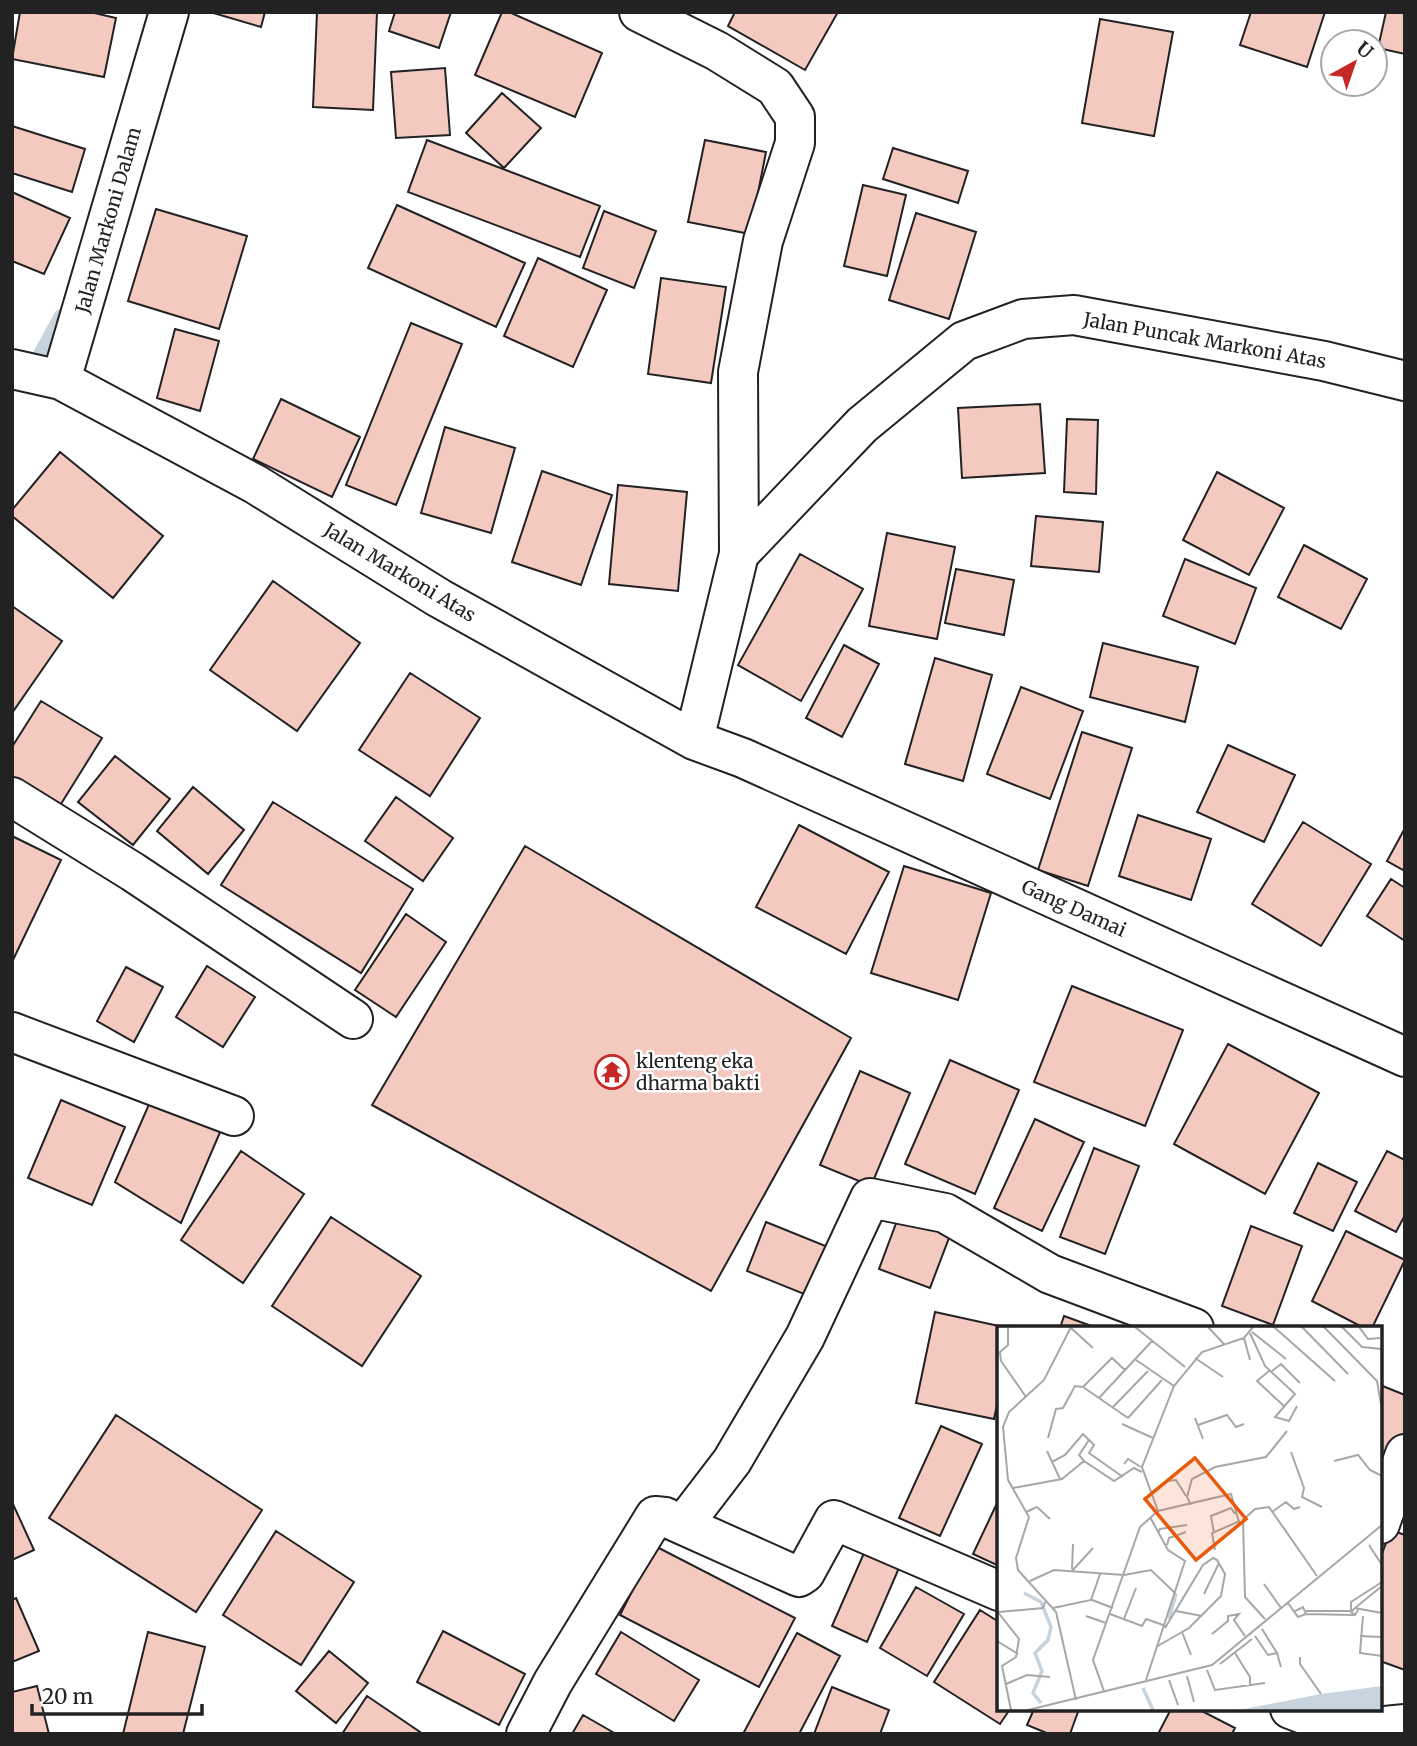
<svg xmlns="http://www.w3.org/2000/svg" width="1417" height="1746" viewBox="0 0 1417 1746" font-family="Merriweather,serif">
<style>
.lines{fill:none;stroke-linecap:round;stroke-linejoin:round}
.stream{stroke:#c7d3dd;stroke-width:18}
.building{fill:#f3c9c0;stroke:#222;stroke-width:2}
.minor-casing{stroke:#222;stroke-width:42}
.minor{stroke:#fff;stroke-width:38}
.labels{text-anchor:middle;stroke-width:5;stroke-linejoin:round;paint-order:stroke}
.street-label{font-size:19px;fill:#222;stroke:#fff}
.poi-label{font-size:19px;fill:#222;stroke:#fff;text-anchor:start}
.inset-river{fill:none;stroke:#c7d3dd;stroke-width:3.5}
.inset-road{fill:none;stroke:#a7a7a7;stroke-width:2}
.view{fill:#e8590c;fill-opacity:0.15;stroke:#e8590c;stroke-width:3.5}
.inset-edge{fill:none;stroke:#222;stroke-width:3.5}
</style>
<rect width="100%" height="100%" fill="#fff"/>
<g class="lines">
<path class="stream" d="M 22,359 L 38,362 L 62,318"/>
</g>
<path class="building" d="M 20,12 L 90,12 L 116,18 L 104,77 L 12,59 Z
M 210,12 L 265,12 L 261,27 Z
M 317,12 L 377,12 L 373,110 L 313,107 Z
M 395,12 L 451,12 L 439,48 L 389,31 Z
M 502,12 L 509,12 L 602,53 L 575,117 L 475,75 Z
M 735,12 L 838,12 L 805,70 L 728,26 Z
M 1251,12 L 1325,12 L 1307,67 L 1240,45 Z
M 1386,12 L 1405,12 L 1405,54 L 1378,48 Z
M 1100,19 L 1173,32 L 1154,136 L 1082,123 Z
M 445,68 L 450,135 L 396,138 L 391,72 Z
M 502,93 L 541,128 L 504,168 L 466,133 Z
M 12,126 L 85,149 L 72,192 L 12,173 Z
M 427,140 L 600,206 L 580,257 L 408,192 Z
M 705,140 L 766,152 L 750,234 L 688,222 Z
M 893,148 L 968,171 L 958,203 L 883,179 Z
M 863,185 L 906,195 L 887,276 L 844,266 Z
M 12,192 L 70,218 L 44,274 L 12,261 Z
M 397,205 L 525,263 L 496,327 L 368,268 Z
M 156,209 L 247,236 L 219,329 L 128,301 Z
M 604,211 L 656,231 L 634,288 L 583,268 Z
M 916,213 L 976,232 L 949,319 L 889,300 Z
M 538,258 L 607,290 L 573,367 L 504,336 Z
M 661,278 L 726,287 L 711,383 L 648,374 Z
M 411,323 L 462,344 L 396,505 L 346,485 Z
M 175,329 L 219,341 L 200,411 L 157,398 Z
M 281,399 L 360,437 L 332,497 L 253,459 Z
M 1040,404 L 1045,473 L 962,478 L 958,408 Z
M 1067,419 L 1098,420 L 1096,494 L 1064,492 Z
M 445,427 L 515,448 L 491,533 L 421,513 Z
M 60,452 L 163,536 L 113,598 L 12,516 L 12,510 Z
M 542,471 L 612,495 L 581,585 L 512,562 Z
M 1217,472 L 1284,508 L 1249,575 L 1183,540 Z
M 618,485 L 687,492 L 678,591 L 609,584 Z
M 1036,516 L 1103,522 L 1099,572 L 1031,566 Z
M 887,533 L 955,547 L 937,639 L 869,626 Z
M 1304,545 L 1367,579 L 1341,629 L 1278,597 Z
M 800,554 L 863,589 L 801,701 L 738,665 Z
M 1185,559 L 1256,588 L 1235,644 L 1163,616 Z
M 956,569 L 1014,580 L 1004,635 L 945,623 Z
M 273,581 L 360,643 L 297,731 L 210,670 Z
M 12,606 L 62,641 L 12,713 Z
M 1103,643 L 1198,667 L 1185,722 L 1090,697 Z
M 844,645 L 879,664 L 842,737 L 806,718 Z
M 935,658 L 992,675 L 963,781 L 905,764 Z
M 410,673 L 480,718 L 430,796 L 359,750 Z
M 1021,687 L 1083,711 L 1050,799 L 987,774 Z
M 41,701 L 102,738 L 51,820 L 12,796 L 12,747 Z
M 1082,732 L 1132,748 L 1088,886 L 1038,870 Z
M 1228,745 L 1295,775 L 1264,842 L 1197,812 Z
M 115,756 L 170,799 L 133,845 L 78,802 Z
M 193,787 L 244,830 L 208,874 L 157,831 Z
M 396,797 L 453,838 L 423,881 L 365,841 Z
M 273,802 L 413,889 L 361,973 L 221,885 Z
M 1138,815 L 1211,839 L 1191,900 L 1119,876 Z
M 1303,822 L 1371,864 L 1321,946 L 1252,904 Z
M 799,825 L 889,872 L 846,954 L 756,907 Z
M 1405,828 L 1405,871 L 1387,861 Z
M 12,836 L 61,860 L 12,962 Z
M 525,846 L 851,1038 L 711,1291 L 372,1105 Z
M 904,866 L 991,893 L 958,1000 L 871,973 Z
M 1391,879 L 1405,888 L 1405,941 L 1367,916 Z
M 406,914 L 446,942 L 396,1017 L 355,990 Z
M 207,966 L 255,997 L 223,1047 L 176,1017 Z
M 126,967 L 163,987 L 134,1042 L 97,1021 Z
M 1072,986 L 1183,1030 L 1145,1126 L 1034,1082 Z
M 1228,1044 L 1319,1093 L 1265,1194 L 1174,1144 Z
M 950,1060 L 1019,1090 L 975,1194 L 905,1164 Z
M 860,1071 L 910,1093 L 871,1186 L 820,1165 Z
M 61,1100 L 125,1127 L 92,1205 L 28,1178 Z
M 150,1102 L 221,1130 L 181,1223 L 115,1182 Z
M 1035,1119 L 1084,1142 L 1042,1231 L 994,1208 Z
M 1094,1148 L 1139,1166 L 1105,1254 L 1060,1237 Z
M 241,1151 L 304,1194 L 243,1283 L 181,1240 Z
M 1387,1151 L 1405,1160 L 1405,1215 L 1396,1232 L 1355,1211 Z
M 1318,1163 L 1357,1182 L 1333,1231 L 1294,1213 Z
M 901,1210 L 952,1230 L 930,1288 L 879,1269 Z
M 331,1217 L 421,1276 L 362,1366 L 272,1306 Z
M 766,1222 L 833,1249 L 814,1298 L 747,1271 Z
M 1251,1226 L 1302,1246 L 1273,1325 L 1222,1306 Z
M 1346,1231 L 1405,1260 L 1372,1328 L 1364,1328 L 1312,1301 Z
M 935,1312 L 1008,1328 L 999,1328 L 999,1395 L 994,1419 L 916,1403 Z
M 1064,1316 L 1097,1328 L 1060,1328 Z
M 1380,1385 L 1405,1395 L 1405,1430 L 1381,1494 Z
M 116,1415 L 262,1510 L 196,1612 L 49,1518 Z
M 941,1426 L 982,1444 L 940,1536 L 899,1518 Z
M 999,1499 L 999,1566 L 973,1554 Z
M 12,1502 L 34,1550 L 12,1560 Z
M 1391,1530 L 1405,1535 L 1405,1670 L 1380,1661 L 1380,1559 Z
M 276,1531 L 354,1582 L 301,1665 L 223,1615 Z
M 655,1546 L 795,1618 L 759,1687 L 620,1615 Z
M 864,1553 L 899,1568 L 867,1642 L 832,1626 Z
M 916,1587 L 964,1614 L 927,1676 L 880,1648 Z
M 16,1598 L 39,1651 L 12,1662 L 12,1600 Z
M 980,1610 L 999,1622 L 999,1709 L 1010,1709 L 1000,1724 L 934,1682 Z
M 443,1631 L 525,1674 L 499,1725 L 417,1682 Z
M 148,1632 L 205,1647 L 183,1734 L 123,1734 Z
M 621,1632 L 699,1680 L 674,1721 L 596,1674 Z
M 797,1633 L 840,1656 L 799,1734 L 743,1734 Z
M 329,1651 L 368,1683 L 336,1723 L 296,1691 Z
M 37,1686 L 49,1734 L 12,1734 L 12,1692 Z
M 832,1687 L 889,1710 L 880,1734 L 814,1734 Z
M 367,1696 L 423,1734 L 342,1734 Z
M 1034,1709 L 1079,1709 L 1070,1734 L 1049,1734 L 1027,1725 Z
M 1171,1709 L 1198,1709 L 1235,1728 L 1232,1734 L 1158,1734 Z
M 583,1715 L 616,1734 L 572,1734 Z"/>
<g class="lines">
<g class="minor-casing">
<path id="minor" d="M 639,12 L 717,51 L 775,87 L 795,117 L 795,143 L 763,241 L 738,372 L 739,554
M 12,369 L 61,380 L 255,484 L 439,598 L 694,740 L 743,758 L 1405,1057
M 61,380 L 169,12
M 694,740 L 739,554 L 862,425 L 964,341 L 1023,319 L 1074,315 L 1324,361 L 1405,381
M 12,797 L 133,872 L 353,1019
M 12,1032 L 234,1116
M 1380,1524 L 1405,1454
M 683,1525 L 732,1461 L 805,1337 L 870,1198 L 945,1213 L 1050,1274 L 1194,1328
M 1290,1709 L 1345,1730
M 526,1734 L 553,1682 L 655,1516 L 665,1517 L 799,1577 L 805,1573 L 834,1520 L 999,1591
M 1342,1734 L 1345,1730 L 1405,1724"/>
</g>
<use href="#minor" class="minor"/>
</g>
<defs>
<g id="temple-ring" transform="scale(1.75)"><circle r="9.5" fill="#fff" stroke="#c62828" stroke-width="1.5"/><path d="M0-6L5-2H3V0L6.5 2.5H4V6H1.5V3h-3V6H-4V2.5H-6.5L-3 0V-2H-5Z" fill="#c62828"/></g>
</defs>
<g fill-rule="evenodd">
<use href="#temple-ring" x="612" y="1072"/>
</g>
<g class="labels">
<g class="street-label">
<text transform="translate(108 220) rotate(-74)" y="7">Jalan Markoni Dalam</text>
<text transform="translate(1205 340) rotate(10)" y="7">Jalan Puncak Markoni Atas</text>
<text transform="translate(400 572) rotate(31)" y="7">Jalan Markoni Atas</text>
<text transform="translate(1074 908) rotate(24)" y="7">Gang Damai</text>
</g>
<g class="poi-label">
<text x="636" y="1068">klenteng eka<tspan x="636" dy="22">dharma bakti</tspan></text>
</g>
</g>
<g transform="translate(997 1326)">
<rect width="385" height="385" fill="#fff"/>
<path d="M 385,360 L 385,384 L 242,384 L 324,368 Z" fill="#c7d3dd"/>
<path class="inset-river" d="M 27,267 L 44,276 L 54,301 L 51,314 L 38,327 L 45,345 L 36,367 L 44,377M 172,293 L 179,268M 146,362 L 156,384"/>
<path class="inset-road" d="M 11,1 L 11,19 L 3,26 L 4,35 L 29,71M 74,1 L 47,54 L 12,86 L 6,101 L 11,154 L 32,191 L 19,232 L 21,244 L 59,286 L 79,374M 138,1 L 188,41M 211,1 L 227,18M 277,1 L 338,55M 305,1 L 351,48M 327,1 L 380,55 L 385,84M 345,1 L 365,21 L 385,23M 362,1 L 371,13 L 383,12M 74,2 L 96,22M 255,6 L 289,33M 253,7 L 268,40 L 298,68 L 278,91 L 292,95 L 300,80M 247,12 L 253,34M 198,32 L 226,51M 139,34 L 177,60M 272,45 L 260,55 L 287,80M 275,45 L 284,38 L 303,57M 86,61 L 131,92M 102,72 L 128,44M 115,82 L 151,45M 131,92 L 165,54M 198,92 L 206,113M 125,98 L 156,112M 201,99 L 230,89 L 239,101 L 247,98M 51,112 L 59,83 L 66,82 L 78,60 L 86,61 L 115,32 L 128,44 L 155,15M 92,114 L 97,119 L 92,127 L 126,151M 50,125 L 63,153M 294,126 L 307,162 L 305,171 L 325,181M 337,135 L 361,129 L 373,144 L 385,150M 55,136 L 68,129 L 86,108 L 92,114 L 82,129 L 87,135M 127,138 L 131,133 L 144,141M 170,155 L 179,154 L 189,170M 16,162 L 65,153 L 87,135 L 117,155 L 137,142 L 145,146M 194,179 L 190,171 L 195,153 L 218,141 L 269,131 L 290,105M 161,185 L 145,141 L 177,60 L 205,26 L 247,12 L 256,1M 29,186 L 40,181 L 53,193M 275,186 L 289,176 L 297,183 L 303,181M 161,207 L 163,203 L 190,199M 217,207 L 214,190 L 234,182 L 238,188M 170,219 L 172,212 L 189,206M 372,219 L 385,239M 218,224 L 215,207 L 243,195M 75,243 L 76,218M 75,245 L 96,222M 127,249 L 154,244 L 179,268M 33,255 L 57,244 L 127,249M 267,258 L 284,282M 207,268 L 222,237M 95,274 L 116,282M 291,277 L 301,291 L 309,288 L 306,281 L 298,285M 56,282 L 94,274 L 103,248M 358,282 L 385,260M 354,284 L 354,276 L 385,256M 361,284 L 358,289 L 354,286 L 358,282 L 385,287M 0,285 L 22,313 L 19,331 L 5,340 L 14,384M 179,285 L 205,290M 309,285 L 354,285M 2,286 L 46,282 L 48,276M 113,288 L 145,300 L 149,293 L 169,300M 309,288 L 357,289M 89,290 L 109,297M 366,290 L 363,327 L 385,330M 127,293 L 139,262M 268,293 L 248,271 L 246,194 L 258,183 L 272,181 L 320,250M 265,303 L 280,327M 185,306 L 194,329M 215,308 L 231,295 L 231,290 L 242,288 L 237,294 L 248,310M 258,310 L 271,329 L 280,327 L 284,341M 363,310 L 385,311M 0,315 L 21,328M 159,321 L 192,302 L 224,270 L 228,248 L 220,234 L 216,232 L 206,239 L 168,302M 238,327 L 253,351 L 253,360M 303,331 L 303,338 L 324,368M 223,338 L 255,313M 210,344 L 218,364 L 268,357M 190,350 L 197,376M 149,354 L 188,235 L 171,224 L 153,191M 172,354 L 181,379M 9,358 L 30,349 L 53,351M 107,365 L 96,334 L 143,201 L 161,185 L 234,168 L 242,196M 31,384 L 215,339 L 385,199"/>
<path class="view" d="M 198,132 L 249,193 L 199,234 L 148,173 Z"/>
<rect width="385" height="385" class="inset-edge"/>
</g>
<rect width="1417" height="1746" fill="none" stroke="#222222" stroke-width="28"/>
<g transform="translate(1354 63) rotate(40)"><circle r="33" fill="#ffffff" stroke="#a7a7a7" stroke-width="2"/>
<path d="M0-5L12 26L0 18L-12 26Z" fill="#c62828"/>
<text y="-10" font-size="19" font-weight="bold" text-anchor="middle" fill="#222222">U</text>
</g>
<path d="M32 1704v10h170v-10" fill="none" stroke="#222222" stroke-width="3.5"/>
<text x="42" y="1704" font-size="21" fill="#222222" stroke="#ffffff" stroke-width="5" paint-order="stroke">20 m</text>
</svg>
